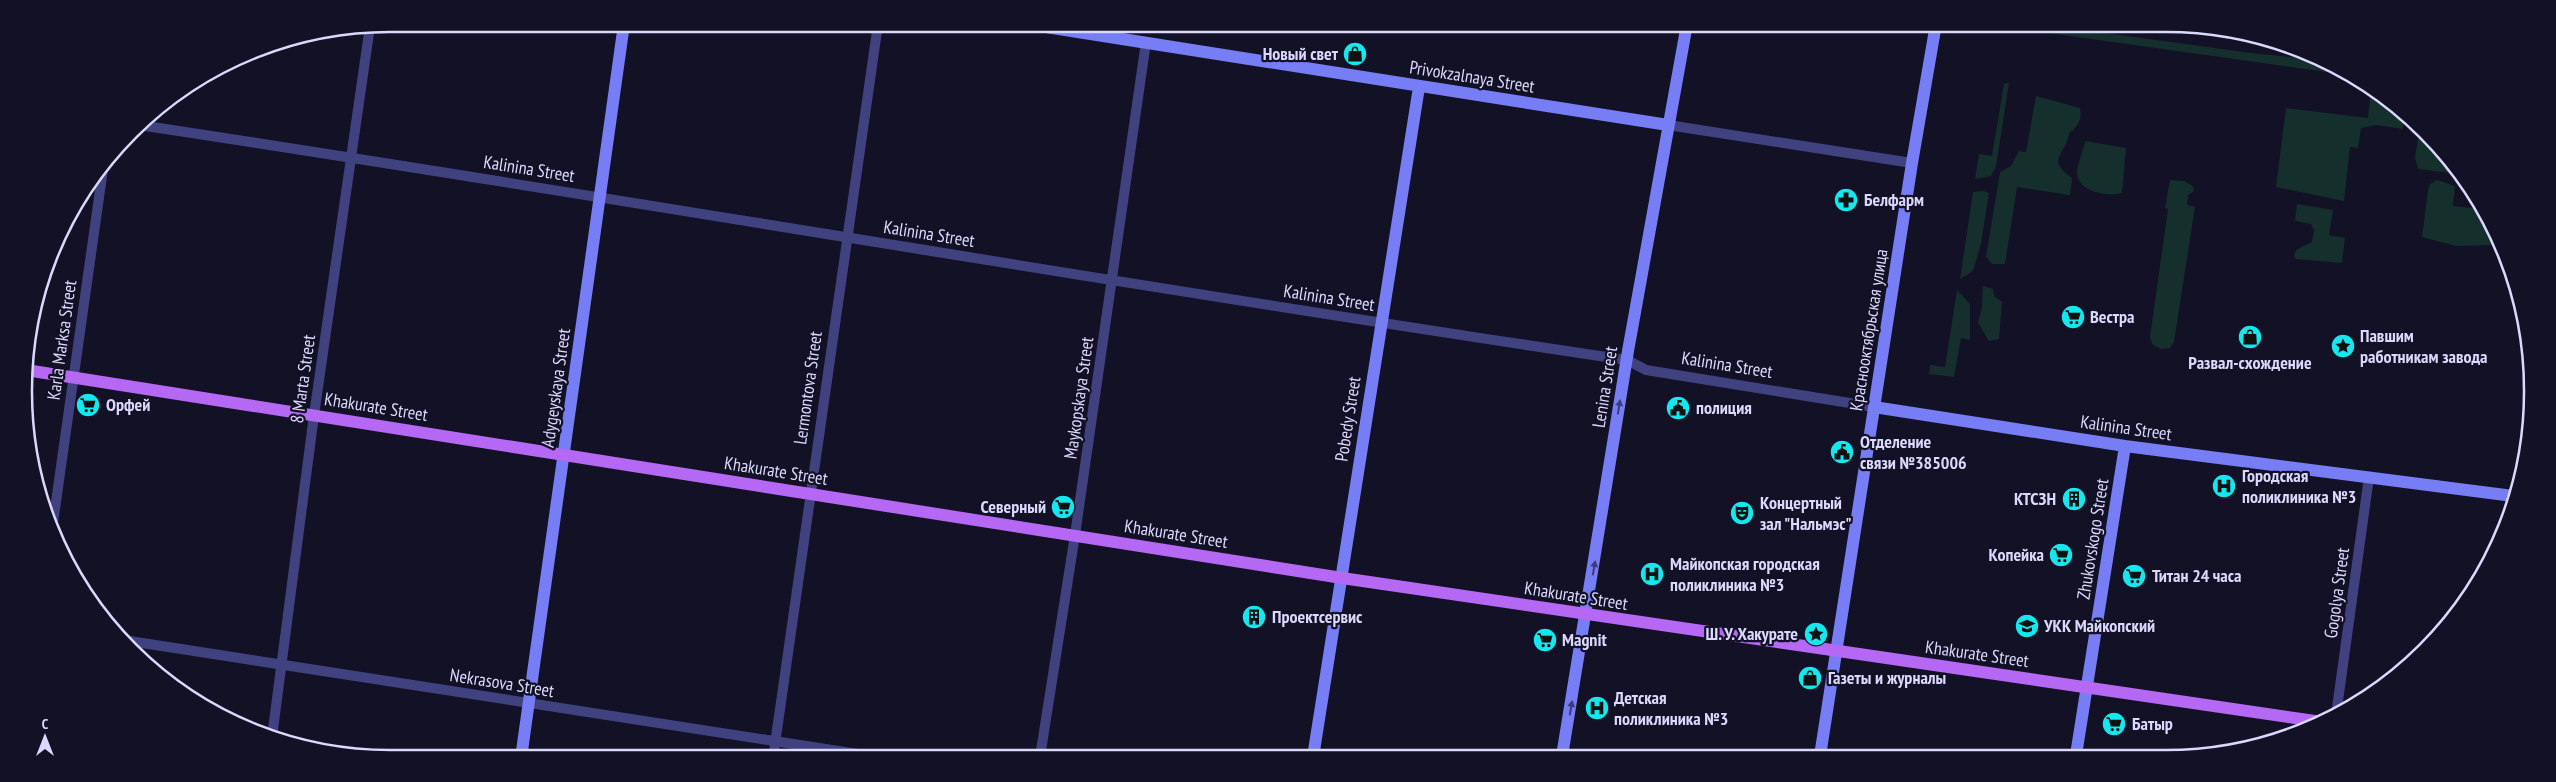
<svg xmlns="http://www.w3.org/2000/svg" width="2556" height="782" viewBox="0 0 2556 782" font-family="'PT Sans Narrow',sans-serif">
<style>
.green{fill:#152f2c}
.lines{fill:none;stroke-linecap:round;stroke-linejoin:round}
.street{stroke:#404280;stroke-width:10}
.secondary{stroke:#777df4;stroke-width:12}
.primary{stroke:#b568f3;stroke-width:12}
.oneway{fill:#3b3c78}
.labels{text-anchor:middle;stroke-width:4.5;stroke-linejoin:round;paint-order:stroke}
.poi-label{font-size:18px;font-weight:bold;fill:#dad8fc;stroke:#131125;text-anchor:start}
.street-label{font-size:18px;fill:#dad8fc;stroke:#131125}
.rim{fill:none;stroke:#dad8fc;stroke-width:2.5}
</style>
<rect width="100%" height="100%" fill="#131125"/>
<path class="green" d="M 1983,24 L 2040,24 L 2251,53 L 2322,60 L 2348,75 Z
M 2133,24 L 2165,24 L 2246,34 L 2241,39 L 2228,39 Z
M 2009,83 L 1996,166 L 1991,176 L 1975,179 L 1979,154 L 1992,156 L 2004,84 Z
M 2371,88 L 2412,121 L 2404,122 L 2403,129 L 2376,125 L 2361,128 L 2358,148 L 2350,147 L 2344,201 L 2276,187 L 2286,108 L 2368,118 Z
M 2036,96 L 2080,108 C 2083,120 2077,127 2069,133 C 2067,155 2044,158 2072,178 L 2070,195 L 2017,187 L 2005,264 L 1992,264 L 1986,257 L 2000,172 L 2011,166 L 2019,151 L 2026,152 Z
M 2420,127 L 2425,132 L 2460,174 L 2418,169 L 2415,157 Z
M 2085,141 L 2126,148 L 2122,193 C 2108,197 2077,192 2077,172 C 2078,163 2083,151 2085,141 Z
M 2170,180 L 2184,181 L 2193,186 L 2194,191 L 2188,195 L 2187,205 L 2195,207 L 2174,342 L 2170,348 L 2161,349 L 2152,344 L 2150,337 L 2168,209 L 2165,208 Z
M 2437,180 L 2455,186 L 2453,206 L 2482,209 L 2504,251 L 2510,268 L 2506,268 L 2497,245 L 2456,246 L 2422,237 L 2428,191 L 2430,184 Z
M 1983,191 L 1989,193 L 1981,244 L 1973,271 L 1960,279 L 1973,192 Z
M 2297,204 L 2333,210 L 2329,235 L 2345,238 L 2342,263 L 2296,259 L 2294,256 L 2296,250 L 2312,242 L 2314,230 L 2311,224 L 2295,221 Z
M 1983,286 L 1993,289 L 1994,296 L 2002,302 L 1999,339 L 1989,341 L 1978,323 L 1982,307 Z
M 1957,290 L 1970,304 L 1970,340 L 1961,338 L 1954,377 L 1929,374 L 1930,365 L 1945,367 Z"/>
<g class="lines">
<path class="street" d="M 139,125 C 636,200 1130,287 1627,360 L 1646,370 L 1874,407
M 1668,125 L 1912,163
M 53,523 L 104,162
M 123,640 L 877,757
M 2336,715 L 2369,477
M 272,737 L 314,415 L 370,26
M 1040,757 L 1075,535 L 1146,42
M 773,758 L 878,24"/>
<path class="secondary" d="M 1027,24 L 1668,125
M 1914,24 L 1935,27
M 1874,407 L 2125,446 L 2513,496
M 2076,755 L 2125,446
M 1562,756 L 1628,351 L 1687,24
M 1820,756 L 1912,163 L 1936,24
M 1313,757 L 1419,87
M 521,758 L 624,24"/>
<path class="primary" d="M 26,370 L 1342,578 L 2322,722"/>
</g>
<defs><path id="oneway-solid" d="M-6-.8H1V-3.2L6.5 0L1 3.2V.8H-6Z" transform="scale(1.25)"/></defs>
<g class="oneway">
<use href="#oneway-solid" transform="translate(1619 407) rotate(-81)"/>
<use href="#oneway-solid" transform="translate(1594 568) rotate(-81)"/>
<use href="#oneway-solid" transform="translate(1571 708) rotate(-80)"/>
</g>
<defs>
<g id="shop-disc" transform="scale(1.25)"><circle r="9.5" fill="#14e7ed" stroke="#131125"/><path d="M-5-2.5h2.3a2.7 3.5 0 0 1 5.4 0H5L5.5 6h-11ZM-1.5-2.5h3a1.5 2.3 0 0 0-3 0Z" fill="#111"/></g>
<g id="pharmacy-disc" transform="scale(1.25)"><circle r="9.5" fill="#14e7ed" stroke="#131125"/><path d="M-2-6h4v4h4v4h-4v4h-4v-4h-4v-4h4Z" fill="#111"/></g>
<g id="supermarket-disc" transform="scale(1.25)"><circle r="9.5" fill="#14e7ed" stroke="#131125"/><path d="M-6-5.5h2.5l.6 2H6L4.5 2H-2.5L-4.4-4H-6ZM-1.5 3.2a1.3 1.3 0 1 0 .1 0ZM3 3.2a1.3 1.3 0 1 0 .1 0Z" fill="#111"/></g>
<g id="sight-disc" transform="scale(1.25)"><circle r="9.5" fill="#14e7ed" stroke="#131125"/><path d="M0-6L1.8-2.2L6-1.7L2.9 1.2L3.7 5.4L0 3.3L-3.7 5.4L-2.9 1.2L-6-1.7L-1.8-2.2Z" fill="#111"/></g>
<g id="civic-disc" transform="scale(1.25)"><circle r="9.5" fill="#14e7ed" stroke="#131125"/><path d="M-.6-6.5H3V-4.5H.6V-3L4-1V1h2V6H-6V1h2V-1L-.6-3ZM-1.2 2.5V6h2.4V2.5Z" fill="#111"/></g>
<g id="hospital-disc" transform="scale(1.25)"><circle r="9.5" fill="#14e7ed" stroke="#131125"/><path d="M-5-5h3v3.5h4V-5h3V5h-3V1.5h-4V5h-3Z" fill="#111"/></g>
<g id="building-disc" transform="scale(1.25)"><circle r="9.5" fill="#14e7ed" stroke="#131125"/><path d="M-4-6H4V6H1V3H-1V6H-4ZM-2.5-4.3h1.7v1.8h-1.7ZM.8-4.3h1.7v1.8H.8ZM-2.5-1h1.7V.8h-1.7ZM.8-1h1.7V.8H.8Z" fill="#111"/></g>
<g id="theatre-disc" transform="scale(1.25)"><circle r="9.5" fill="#14e7ed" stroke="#131125"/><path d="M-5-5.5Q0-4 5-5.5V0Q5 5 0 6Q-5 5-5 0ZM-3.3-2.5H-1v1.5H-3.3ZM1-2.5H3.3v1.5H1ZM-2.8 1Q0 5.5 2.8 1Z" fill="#111"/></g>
<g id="school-disc" transform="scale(1.25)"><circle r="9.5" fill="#14e7ed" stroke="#131125"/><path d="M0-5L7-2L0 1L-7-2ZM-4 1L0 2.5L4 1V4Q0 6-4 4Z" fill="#111"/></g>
</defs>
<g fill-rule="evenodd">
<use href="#shop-disc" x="1355" y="54"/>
<use href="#pharmacy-disc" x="1846" y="200"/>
<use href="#supermarket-disc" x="2073" y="317"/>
<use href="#shop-disc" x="2250" y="337"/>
<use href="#sight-disc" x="2343" y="346"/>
<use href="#supermarket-disc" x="88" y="405"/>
<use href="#civic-disc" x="1678" y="408"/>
<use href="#civic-disc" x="1842" y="452"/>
<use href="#hospital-disc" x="2224" y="486"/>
<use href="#building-disc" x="2074" y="499"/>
<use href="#supermarket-disc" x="1063" y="507"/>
<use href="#theatre-disc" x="1742" y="513"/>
<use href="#supermarket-disc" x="2061" y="555"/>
<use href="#hospital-disc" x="1652" y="574"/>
<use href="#supermarket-disc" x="2134" y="576"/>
<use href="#building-disc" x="1254" y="617"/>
<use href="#school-disc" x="2027" y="626"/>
<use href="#sight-disc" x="1816" y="634"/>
<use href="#supermarket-disc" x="1545" y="640"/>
<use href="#shop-disc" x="1810" y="678"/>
<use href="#hospital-disc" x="1597" y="708"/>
<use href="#supermarket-disc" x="2114" y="724"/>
</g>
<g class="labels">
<g class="poi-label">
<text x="1338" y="60" text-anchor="end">Новый свет</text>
<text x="1864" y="206">Белфарм</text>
<text x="2090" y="323">Вестра</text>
<text x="2360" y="342">Павшим<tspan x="2360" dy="21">работникам завода</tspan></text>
<text x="2250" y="369" text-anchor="middle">Развал-схождение</text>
<text x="106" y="411">Орфей</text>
<text x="1696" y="414">полиция</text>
<text x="1860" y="448">Отделение<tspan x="1860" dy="21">связи №385006</tspan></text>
<text x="2242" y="482">Городская<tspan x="2242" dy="21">поликлиника №3</tspan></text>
<text x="2056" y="505" text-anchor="end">КТСЗН</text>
<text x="1760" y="509">Концертный<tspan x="1760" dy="21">зал "Нальмэс"</tspan></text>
<text x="1046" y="513" text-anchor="end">Северный</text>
<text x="2044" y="561" text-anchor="end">Копейка</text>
<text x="1670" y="570">Майкопская городская<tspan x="1670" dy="21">поликлиника №3</tspan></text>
<text x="2152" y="582">Титан 24 часа</text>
<text x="1272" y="623">Проектсервис</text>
<text x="2044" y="632">УКК Майкопский</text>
<text x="1798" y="640" text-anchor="end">Ш. У. Хакурате</text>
<text x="1562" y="646">Magnit</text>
<text x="1828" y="684">Газеты и журналы</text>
<text x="1614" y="704">Детская<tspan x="1614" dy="21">поликлиника №3</tspan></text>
<text x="2132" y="730">Батыр</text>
</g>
<g class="street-label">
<text transform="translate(1472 77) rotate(9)" y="6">Privokzalnaya Street</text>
<text transform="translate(529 169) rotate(9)" y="6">Kalinina Street</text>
<text transform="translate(929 234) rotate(9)" y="6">Kalinina Street</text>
<text transform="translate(1329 298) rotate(9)" y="6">Kalinina Street</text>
<text transform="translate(1869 330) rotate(-81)" y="6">Краснооктябрьская улица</text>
<text transform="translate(62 340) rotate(-82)" y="6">Karla Marksa Street</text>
<text transform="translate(1727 365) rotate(9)" y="6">Kalinina Street</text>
<text transform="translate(303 379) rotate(-82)" y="6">8 Marta Street</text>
<text transform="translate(1605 387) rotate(-81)" y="6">Lenina Street</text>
<text transform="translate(556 388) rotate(-82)" y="6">Adygeyskaya Street</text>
<text transform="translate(808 388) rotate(-82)" y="6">Lermontova Street</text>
<text transform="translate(1079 398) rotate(-82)" y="6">Maykopskaya Street</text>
<text transform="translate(376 407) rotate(9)" y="6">Khakurate Street</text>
<text transform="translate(1348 419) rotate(-81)" y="6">Pobedy Street</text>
<text transform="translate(2126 428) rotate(8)" y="6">Kalinina Street</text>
<text transform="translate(776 471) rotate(9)" y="6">Khakurate Street</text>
<text transform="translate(1176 534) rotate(9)" y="6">Khakurate Street</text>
<text transform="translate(2093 539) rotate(-81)" y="6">Zhukovskogo Street</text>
<text transform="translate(2337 593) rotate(-82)" y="6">Gogolya Street</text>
<text transform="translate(1576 596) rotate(9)" y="6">Khakurate Street</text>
<text transform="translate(1977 654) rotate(8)" y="6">Khakurate Street</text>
<text transform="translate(502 683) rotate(9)" y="6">Nekrasova Street</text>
</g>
</g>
<path d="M0 0H2556V782H0ZM390 32H2166A358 358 0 0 1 2524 390V392A358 358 0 0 1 2166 750H390A358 358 0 0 1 32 392V390A358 358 0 0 1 390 32Z" fill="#131125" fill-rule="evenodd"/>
<path class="rim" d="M390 32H2166A358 358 0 0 1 2524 390V392A358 358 0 0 1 2166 750H390A358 358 0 0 1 32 392V390A358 358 0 0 1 390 32Z"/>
<g transform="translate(45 737)" stroke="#131125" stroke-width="4" paint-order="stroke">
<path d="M0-4L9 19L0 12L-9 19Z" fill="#dad8fc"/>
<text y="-8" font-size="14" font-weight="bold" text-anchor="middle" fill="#dad8fc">С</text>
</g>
</svg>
